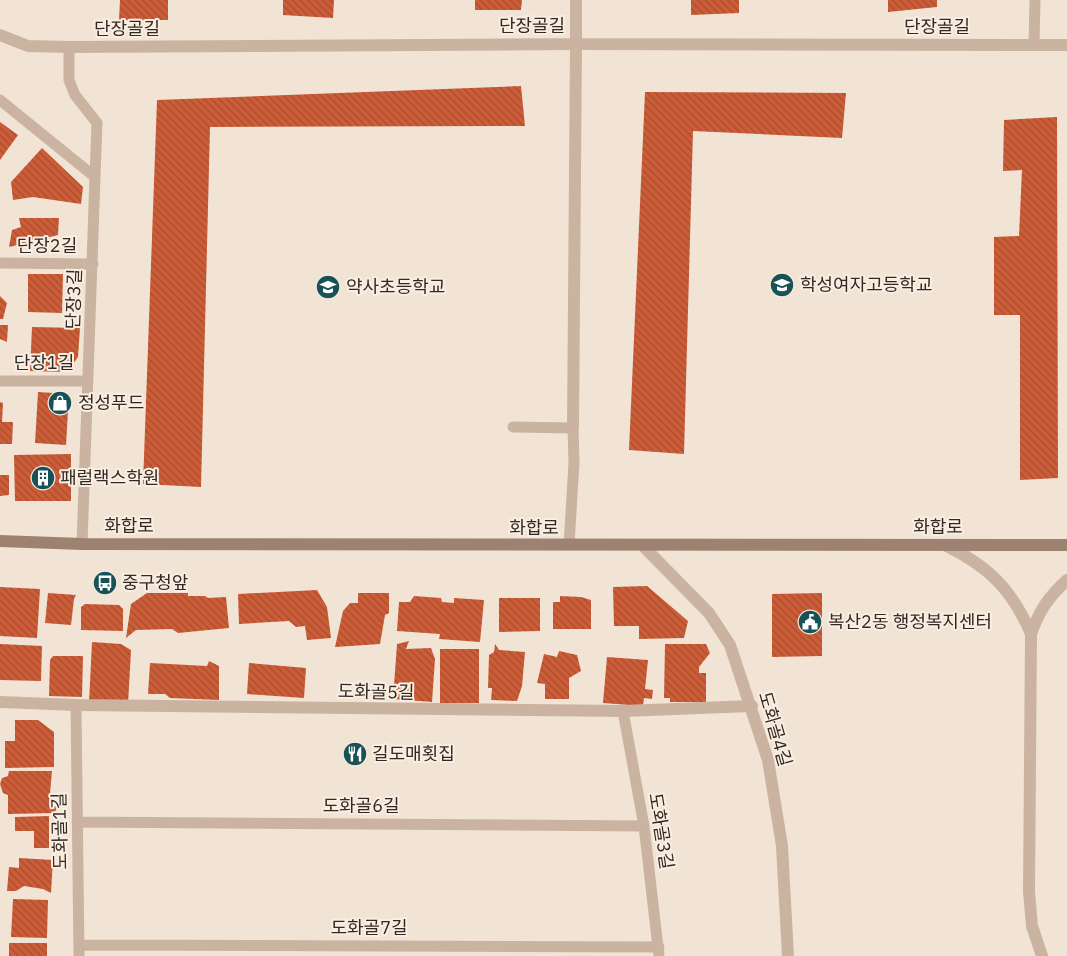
<svg xmlns="http://www.w3.org/2000/svg" width="1067" height="956" viewBox="0 0 1067 956" font-family="'IBM Plex Sans','Noto Sans KR',sans-serif">
<style>
.building{fill:url(#building-back-hatch)}
.lines{fill:none;stroke-linecap:round;stroke-linejoin:round}
.service{stroke:#cab4a1;stroke-width:11}
.pedestrian{stroke:#cab4a1;stroke-width:12}
.minor{stroke:#cab4a1;stroke-width:12}
.secondary{stroke:#9d8272;stroke-width:12}
.labels{text-anchor:middle;stroke-width:4;stroke-linejoin:round;paint-order:stroke}
.street-label{font-size:18px;fill:#332924;stroke:#f9eee1}
.poi-label{font-size:18px;fill:#332924;stroke:#f9eee1;text-anchor:start}
</style>
<defs>
<pattern id="building-back-hatch" width="6" height="6" patternUnits="userSpaceOnUse" patternTransform="scale(1.25)"><rect width="6" height="6" fill="#cc5d38"/><path d="M-1 5l2 2M0 0l6 6M5-1l2 2" fill="none" stroke="#a64d2f"/></pattern>
</defs>
<rect width="100%" height="100%" fill="#f2e4d5"/>
<path class="building" d="M 120,0 L 168,0 L 168,20 L 119,20 Z
M 283,0 L 334,0 L 333,18 L 283,15 Z
M 475,0 L 522,0 L 521,10 L 475,10 Z
M 691,0 L 739,0 L 739,13 L 691,15 Z
M 888,0 L 937,0 L 937,7 L 888,12 Z
M 521,86 L 525,126 L 210,127 L 201,487 L 143,484 L 157,100 Z
M 645,92 L 846,93 L 842,138 L 693,131 L 684,454 L 629,450 Z
M 1057,117 L 1058,478 L 1020,480 L 1020,315 L 994,315 L 994,237 L 1019,236 L 1022,170 L 1003,171 L 1004,120 Z
M 0,122 L 18,135 L 0,160 Z
M 42,148 L 83,187 L 81,204 L 33,197 L 13,200 L 11,182 Z
M 19,218 L 59,218 L 58,235 L 9,247 L 12,230 L 21,227 Z
M 28,274 L 63,274 L 62,313 L 28,312 Z
M 0,296 L 7,303 L 3,319 L 0,319 Z
M 0,325 L 8,325 L 7,342 L 0,339 Z
M 32,327 L 80,328 L 78,357 L 67,372 L 30,371 Z
M 38,392 L 69,394 L 66,445 L 35,443 Z
M 0,402 L 3,403 L 2,422 L 13,422 L 12,444 L 0,444 Z
M 71,454 L 71,501 L 15,501 L 14,455 Z
M 0,475 L 9,475 L 9,495 L 0,496 Z
M 647,586 L 688,621 L 684,638 L 639,639 L 639,626 L 614,626 L 613,587 Z
M 0,587 L 40,589 L 37,638 L 0,636 Z
M 317,590 L 327,607 L 331,638 L 307,640 L 305,626 L 296,627 L 289,621 L 239,624 L 238,594 Z
M 48,593 L 76,595 L 74,599 L 71,625 L 45,623 Z
M 147,593 L 188,593 L 188,596 L 205,596 L 208,598 L 226,597 L 229,628 L 178,633 L 172,629 L 136,630 L 126,638 L 131,604 Z
M 358,593 L 389,593 L 389,613 L 385,615 L 380,644 L 335,647 L 343,611 L 350,603 L 358,603 Z
M 822,593 L 822,656 L 772,657 L 772,594 Z
M 414,596 L 441,598 L 442,602 L 454,603 L 454,598 L 484,600 L 480,642 L 439,639 L 440,634 L 397,631 L 399,602 L 410,602 Z
M 560,596 L 581,597 L 591,600 L 591,629 L 553,629 L 553,602 L 560,602 Z
M 499,598 L 540,598 L 540,631 L 499,632 Z
M 85,604 L 119,605 L 123,609 L 123,631 L 81,630 L 81,607 Z
M 409,641 L 406,649 L 431,648 L 435,659 L 432,702 L 393,699 L 397,644 Z
M 92,642 L 121,644 L 131,650 L 128,705 L 89,703 Z
M 0,644 L 42,646 L 41,681 L 0,680 Z
M 495,644 L 499,650 L 525,652 L 522,686 L 517,701 L 491,700 L 492,688 L 488,688 L 489,655 L 494,652 Z
M 665,644 L 706,644 L 710,653 L 699,667 L 699,673 L 706,673 L 706,702 L 670,702 L 670,698 L 664,698 Z
M 440,649 L 479,649 L 479,703 L 440,703 Z
M 559,651 L 577,655 L 581,671 L 569,678 L 569,699 L 545,699 L 545,684 L 537,683 L 544,654 L 557,657 Z
M 53,656 L 83,656 L 82,697 L 49,696 L 50,660 Z
M 607,657 L 648,660 L 645,689 L 653,690 L 652,699 L 644,698 L 643,706 L 603,703 Z
M 209,661 L 219,666 L 219,700 L 170,698 L 165,694 L 148,694 L 150,663 L 207,666 Z
M 249,663 L 306,668 L 304,698 L 247,694 Z
M 15,720 L 38,720 L 54,732 L 54,767 L 5,768 L 5,741 L 15,741 Z
M 9,771 L 52,771 L 49,805 L 58,807 L 54,813 L 8,814 L 8,795 L 3,793 L 0,784 L 2,778 L 8,776 Z
M 49,816 L 49,848 L 34,848 L 34,831 L 15,831 L 15,817 Z
M 19,858 L 53,860 L 51,893 L 43,889 L 24,886 L 16,891 L 7,891 L 9,867 L 19,868 Z
M 13,899 L 48,900 L 47,938 L 11,937 Z
M 9,943 L 47,943 L 47,956 L 9,956 Z"/>
<g class="lines">
<path class="service" d="M 1034,45 L 1035,0
M 69,47 L 69,80 L 75,95 L 97,123 L 95,177 L 82,544
M 0,100 L 95,177
M 0,263 L 93,264
M 0,381 L 88,381
M 513,427 L 573,428 L 574,463 L 569,545
M 76,705 L 79,956
M 623,711 L 644,826 L 659,956
M 77,822 L 644,826
M 79,945 L 659,947"/>
<path class="pedestrian" d="M 1034,45 L 1067,45
M 573,428 L 576,44"/>
<path class="minor" d="M 0,35 L 28,46 L 69,47 L 576,44 L 1034,45
M 576,44 L 576,0
M 642,545 L 709,613 L 730,645 L 768,760 L 782,846 L 788,956
M 945,545 C 988,566 1012,589 1031,634
M 0,702 L 76,705 L 623,711 L 752,706
M 1042,956 L 1032,926 L 1029,892 L 1031,634 C 1039,611 1049,596 1067,580"/>
<path class="secondary" d="M 0,541 L 82,544 L 1067,545"/>
</g>
<defs>
<g id="school-disc" transform="scale(1.25)"><circle r="9.5" fill="#185256" stroke="#f9eee1"/><path d="M0-5L7-2L0 1L-7-2ZM-4 1L0 2.5L4 1V4Q0 6-4 4Z" fill="#fff"/></g>
<g id="shop-disc" transform="scale(1.25)"><circle r="9.5" fill="#185256" stroke="#f9eee1"/><path d="M-5-2.5h2.3a2.7 3.5 0 0 1 5.4 0H5L5.5 6h-11ZM-1.5-2.5h3a1.5 2.3 0 0 0-3 0Z" fill="#fff"/></g>
<g id="building-disc" transform="scale(1.25)"><circle r="9.5" fill="#185256" stroke="#f9eee1"/><path d="M-4-6H4V6H1V3H-1V6H-4ZM-2.5-4.3h1.7v1.8h-1.7ZM.8-4.3h1.7v1.8H.8ZM-2.5-1h1.7V.8h-1.7ZM.8-1h1.7V.8H.8Z" fill="#fff"/></g>
<g id="bus-disc" transform="scale(1.25)"><circle r="9.5" fill="#185256" stroke="#f9eee1"/><path d="M-5-6H5V4H4V6H2V4H-2V6H-4V4H-5ZM-3.5-4V0h7V-4ZM-3.5 1.2v1.5H-2V1.2ZM2 1.2v1.5H3.5V1.2Z" fill="#fff"/></g>
<g id="civic-disc" transform="scale(1.25)"><circle r="9.5" fill="#185256" stroke="#f9eee1"/><path d="M-.6-6.5H3V-4.5H.6V-3L4-1V1h2V6H-6V1h2V-1L-.6-3ZM-1.2 2.5V6h2.4V2.5Z" fill="#fff"/></g>
<g id="restaurant-disc" transform="scale(1.25)"><circle r="9.5" fill="#185256" stroke="#f9eee1"/><path d="M-5-6h1v4h1v-4h1v4h1v-4h1v5L-1.5 .5V6h-2V.5L-5-1ZM5-6V6H3V1.5H1.5Q1.5-4 5-6Z" fill="#fff"/></g>
</defs>
<g fill-rule="evenodd">
<use href="#school-disc" x="782" y="285"/>
<use href="#school-disc" x="328" y="287"/>
<use href="#shop-disc" x="60" y="403"/>
<use href="#building-disc" x="43" y="478"/>
<use href="#bus-disc" x="105" y="583"/>
<use href="#civic-disc" x="810" y="622"/>
<use href="#restaurant-disc" x="355" y="754"/>
</g>
<g class="labels">
<g class="street-label">
<text x="532" y="32">단장골길</text>
<text x="937" y="33">단장골길</text>
<text x="127" y="35">단장골길</text>
<text x="47" y="252">단장2길</text>
<text transform="translate(74 299) rotate(-88)" y="6">단장3길</text>
<text x="44" y="369">단장1길</text>
<text x="129" y="532">화합로</text>
<text x="938" y="533">화합로</text>
<text x="534" y="534">화합로</text>
<text transform="translate(376 692) rotate(1)" y="6">도화골5길</text>
<text transform="translate(775 729) rotate(74)" y="6">도화골4길</text>
<text x="361" y="812">도화골6길</text>
<text transform="translate(60 831) rotate(-91)" y="6">도화골1길</text>
<text transform="translate(661 831) rotate(81)" y="6">도화골3길</text>
<text x="369" y="934">도화골7길</text>
</g>
<g class="poi-label">
<text x="800" y="291">학성여자고등학교</text>
<text x="346" y="293">약사초등학교</text>
<text x="78" y="409">정성푸드</text>
<text x="60" y="484">패럴랙스학원</text>
<text x="122" y="589">중구청앞</text>
<text x="828" y="628">복산2동 행정복지센터</text>
<text x="372" y="760">길도매횟집</text>
</g>
</g>
</svg>
